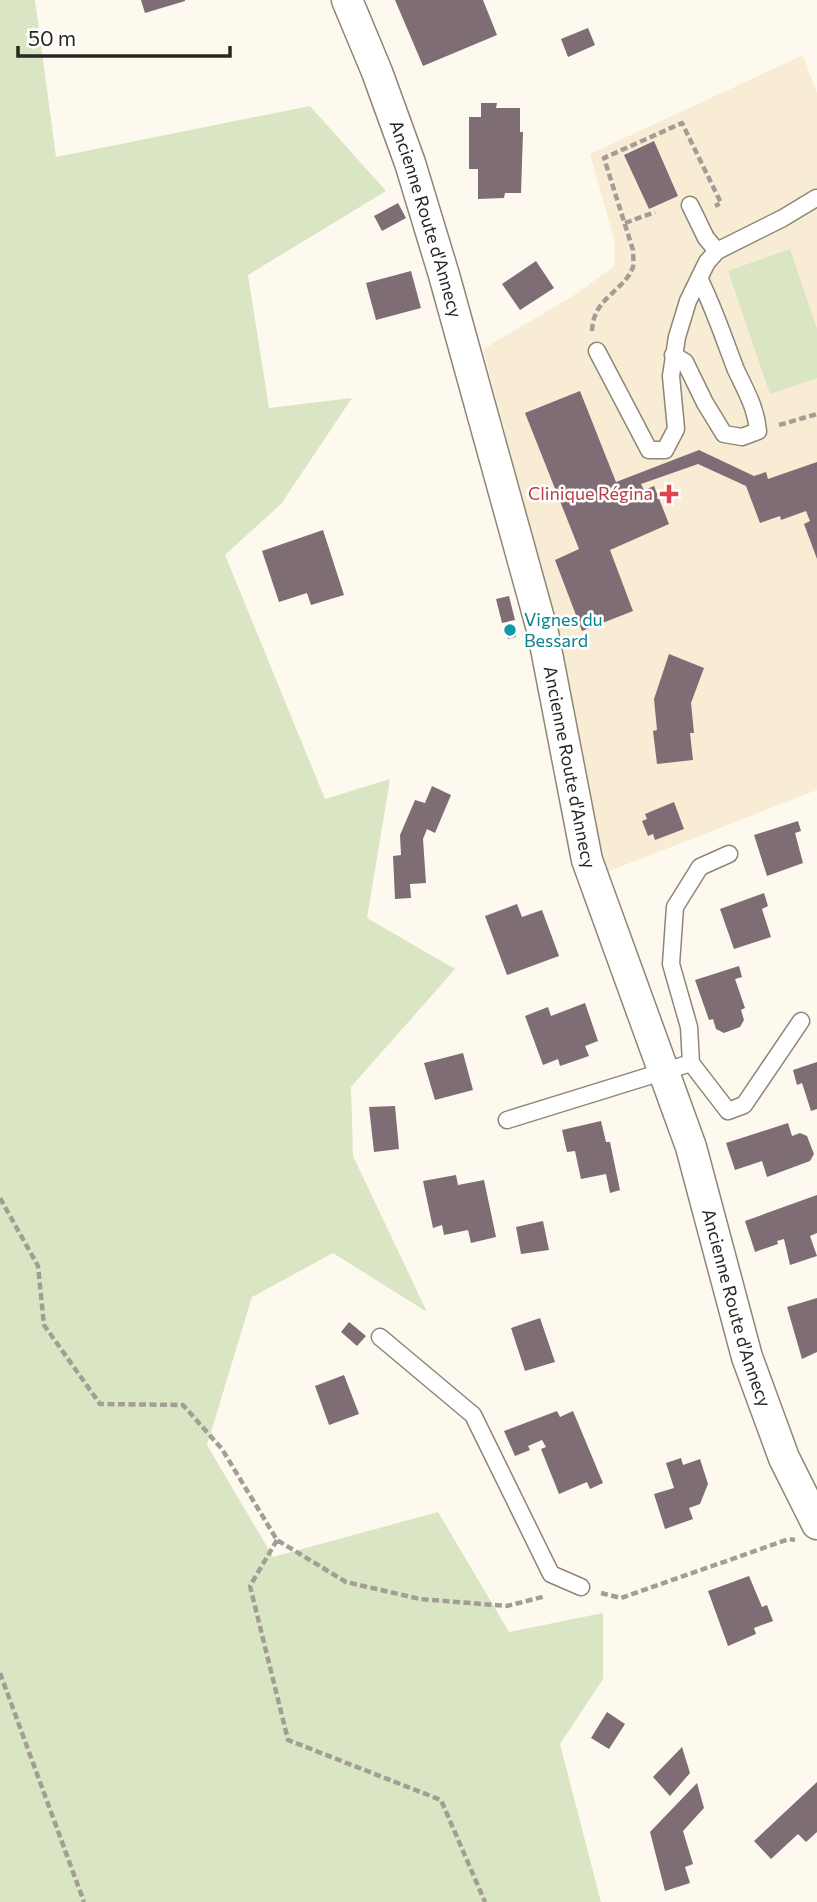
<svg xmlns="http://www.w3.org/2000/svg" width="817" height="1902" viewBox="0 0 817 1902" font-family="Commissioner,sans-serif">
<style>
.built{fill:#f9ecd5}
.green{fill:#dae5c3}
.building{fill:#7e6d74}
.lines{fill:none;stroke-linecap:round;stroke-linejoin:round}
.lane-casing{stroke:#8e8677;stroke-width:19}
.street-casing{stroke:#8e8677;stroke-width:33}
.path{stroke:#a29e96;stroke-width:4.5;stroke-dasharray:7 3.5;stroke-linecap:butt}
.lane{stroke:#fff;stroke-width:16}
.street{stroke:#fff;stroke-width:30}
.health-dot{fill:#e0444e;stroke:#fff;stroke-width:2.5}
.culture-dot{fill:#0f9aa8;stroke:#fff;stroke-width:2.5}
.labels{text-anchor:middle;stroke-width:5;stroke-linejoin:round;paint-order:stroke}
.street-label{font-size:18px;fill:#2a2721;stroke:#fff}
.health-label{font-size:18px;fill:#be3a42;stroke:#fff;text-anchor:end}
.culture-label{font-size:18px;fill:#0d838f;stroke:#fff;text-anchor:start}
</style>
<rect width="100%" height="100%" fill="#fef9ef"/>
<path class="built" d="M 803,55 L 817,93 L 817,790 L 607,872 L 598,848 L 586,771 L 560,639 L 483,349 L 576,294 L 614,266 L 615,243 L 590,154 Z"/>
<path class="green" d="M 0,0 L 35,0 L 56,157 L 310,106 L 386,191 L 248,275 L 269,408 L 352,398 L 281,504 L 225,555 L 325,799 L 390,779 L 367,918 L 455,969 L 351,1087 L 353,1156 L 427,1312 L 333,1253 L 252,1297 L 207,1445 L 273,1557 L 438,1512 L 509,1632 L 603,1613 L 603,1679 L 560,1744 L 601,1902 L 0,1902 Z
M 790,249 L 817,329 L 817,378 L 770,394 L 728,271 Z"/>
<path class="building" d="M 141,0 L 185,0 L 185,1 L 145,13 Z
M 395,0 L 483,0 L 497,35 L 423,66 Z
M 588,28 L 595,45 L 568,57 L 561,39 Z
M 481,103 L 497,103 L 496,108 L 520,108 L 520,132 L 523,132 L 521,193 L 505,193 L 504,198 L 478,199 L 478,169 L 469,169 L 469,117 L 481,117 Z
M 654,141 L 678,196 L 649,209 L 624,155 Z
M 398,203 L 406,218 L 382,231 L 374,216 Z
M 536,261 L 554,288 L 520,310 L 502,284 Z
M 411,271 L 421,308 L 376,320 L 366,283 Z
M 580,391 L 616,482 L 699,450 L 754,476 L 766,472 L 768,479 L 817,462 L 817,559 L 804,524 L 810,521 L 806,511 L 781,520 L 780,516 L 760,523 L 746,486 L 698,464 L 641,484 L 644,490 L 654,486 L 669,524 L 610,550 L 633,611 L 582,631 L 555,560 L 579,549 L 525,413 Z
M 323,530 L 344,595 L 311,605 L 307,593 L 279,602 L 262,551 Z
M 509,596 L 515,620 L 502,623 L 496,599 Z
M 513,622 L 516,637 L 508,639 L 504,624 Z
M 669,654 L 704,668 L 691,703 L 694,733 L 690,733 L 693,760 L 657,764 L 653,731 L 657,730 L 654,699 Z
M 432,786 L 451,795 L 435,833 L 427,829 L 423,839 L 426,883 L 410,884 L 411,898 L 395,899 L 393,856 L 401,855 L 400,835 L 415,800 L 425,803 Z
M 674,802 L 684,829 L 655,840 L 653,834 L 648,836 L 642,821 L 647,819 L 645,814 Z
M 798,821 L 801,831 L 795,833 L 803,863 L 767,876 L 754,835 Z
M 764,893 L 768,906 L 762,909 L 771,937 L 734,949 L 720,909 Z
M 517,904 L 522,917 L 542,910 L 559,956 L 507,975 L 485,916 Z
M 739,966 L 742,977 L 735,979 L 745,1008 L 741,1010 L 744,1020 L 740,1027 L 724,1033 L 716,1029 L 713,1019 L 709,1020 L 695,980 Z
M 585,1003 L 598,1041 L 585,1046 L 589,1056 L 560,1066 L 558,1059 L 543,1065 L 525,1016 L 548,1007 L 551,1016 Z
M 463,1053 L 473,1090 L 435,1100 L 424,1063 Z
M 817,1062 L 817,1109 L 811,1111 L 802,1083 L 797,1085 L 793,1070 Z
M 395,1106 L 399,1149 L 374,1152 L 369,1107 Z
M 601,1121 L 606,1142 L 610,1142 L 620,1190 L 610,1193 L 606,1174 L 581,1179 L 575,1151 L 567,1152 L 562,1130 Z
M 788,1123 L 792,1136 L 800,1133 L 807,1136 L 814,1154 L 810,1161 L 767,1177 L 762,1161 L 735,1170 L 726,1143 Z
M 456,1175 L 458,1185 L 484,1180 L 496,1237 L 471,1243 L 468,1230 L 444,1235 L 442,1225 L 433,1228 L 423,1181 Z
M 817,1195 L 817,1233 L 810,1236 L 817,1256 L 790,1265 L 784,1239 L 777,1241 L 778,1244 L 755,1252 L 745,1221 Z
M 543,1221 L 549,1250 L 521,1254 L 516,1227 Z
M 817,1298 L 817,1352 L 802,1359 L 787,1307 Z
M 540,1318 L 555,1362 L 525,1371 L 511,1328 Z
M 349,1322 L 366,1336 L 357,1346 L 341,1332 Z
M 344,1375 L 359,1414 L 329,1425 L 315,1386 Z
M 557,1411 L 560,1417 L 573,1411 L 603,1483 L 590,1489 L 587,1482 L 559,1494 L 541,1449 L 546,1447 L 542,1440 L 528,1446 L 530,1450 L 515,1456 L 504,1431 Z
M 681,1458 L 683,1465 L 700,1459 L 708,1484 L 700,1504 L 689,1508 L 693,1519 L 665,1529 L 654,1494 L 674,1488 L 666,1463 Z
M 749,1576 L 762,1607 L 767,1605 L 773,1621 L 754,1628 L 756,1634 L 728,1646 L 708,1591 Z
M 607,1712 L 625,1724 L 609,1749 L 591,1738 Z
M 682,1747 L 690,1773 L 670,1796 L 653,1777 Z
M 817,1782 L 817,1832 L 806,1842 L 798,1834 L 771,1859 L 754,1841 Z
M 697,1783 L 704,1808 L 683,1831 L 693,1864 L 685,1867 L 690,1883 L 665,1891 L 650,1832 Z"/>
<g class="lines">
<g class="lane-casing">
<path id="lane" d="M 690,205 L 706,238 L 717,251
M 597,351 L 649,450 L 665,450 L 676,429 L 671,376 L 677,337 L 688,301 L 707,262 L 717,251 L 783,218 L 816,198
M 673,355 L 685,362 L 705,403 L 724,434 L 742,437 L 758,431 C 756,408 746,391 736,370 C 724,339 714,308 699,278
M 691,1063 L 728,1111 L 744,1105 L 801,1021
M 507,1120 L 691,1063 L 689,1027 L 671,964 L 675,907 L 700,867 L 729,854
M 380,1337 L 473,1415 L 551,1574 L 581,1587"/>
</g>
<g class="street-casing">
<g id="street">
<path id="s1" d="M 347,0 L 377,72 L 410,163 L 444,275 L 543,633 L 587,860 L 691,1147 L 747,1357 L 784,1458 L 817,1524"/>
</g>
</g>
<path class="path" d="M 625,223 L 655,212
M 592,331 C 593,297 624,292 633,267 C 634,262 633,255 633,250 L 604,158 L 682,123 L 721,203 L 715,206
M 779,425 L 817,414
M 0,1198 L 38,1266 L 44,1325 L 100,1404 L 183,1405 L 222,1449 L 277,1540 L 346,1582 L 420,1599 L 507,1606 L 546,1596
M 277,1540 L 250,1586 L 288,1740 L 441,1800 L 485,1902
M 601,1593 L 621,1598 L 789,1539 L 795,1540
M 0,1673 L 84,1902"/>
<use href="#lane" class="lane"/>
<use href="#street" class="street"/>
</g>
<path class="health-dot" d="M665.5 483.5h7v7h7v7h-7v7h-7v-7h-7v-7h7z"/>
<circle class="culture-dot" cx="510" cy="630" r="7"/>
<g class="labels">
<g class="street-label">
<text dy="6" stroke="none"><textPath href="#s1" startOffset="233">Ancienne Route d'Annecy</textPath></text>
<text dy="6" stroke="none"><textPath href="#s1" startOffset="800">Ancienne Route d'Annecy</textPath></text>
<text dy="6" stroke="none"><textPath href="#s1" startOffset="1367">Ancienne Route d'Annecy</textPath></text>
</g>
<g class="health-label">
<text x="653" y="500">Clinique Régina</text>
</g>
<g class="culture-label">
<text x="524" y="626">Vignes du<tspan x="524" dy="21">Bessard</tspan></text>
</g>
</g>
<path d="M18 46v10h212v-10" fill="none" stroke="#2a2721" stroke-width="3.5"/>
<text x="28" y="46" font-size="21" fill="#2a2721" stroke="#ffffff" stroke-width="5" paint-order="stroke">50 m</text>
</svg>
